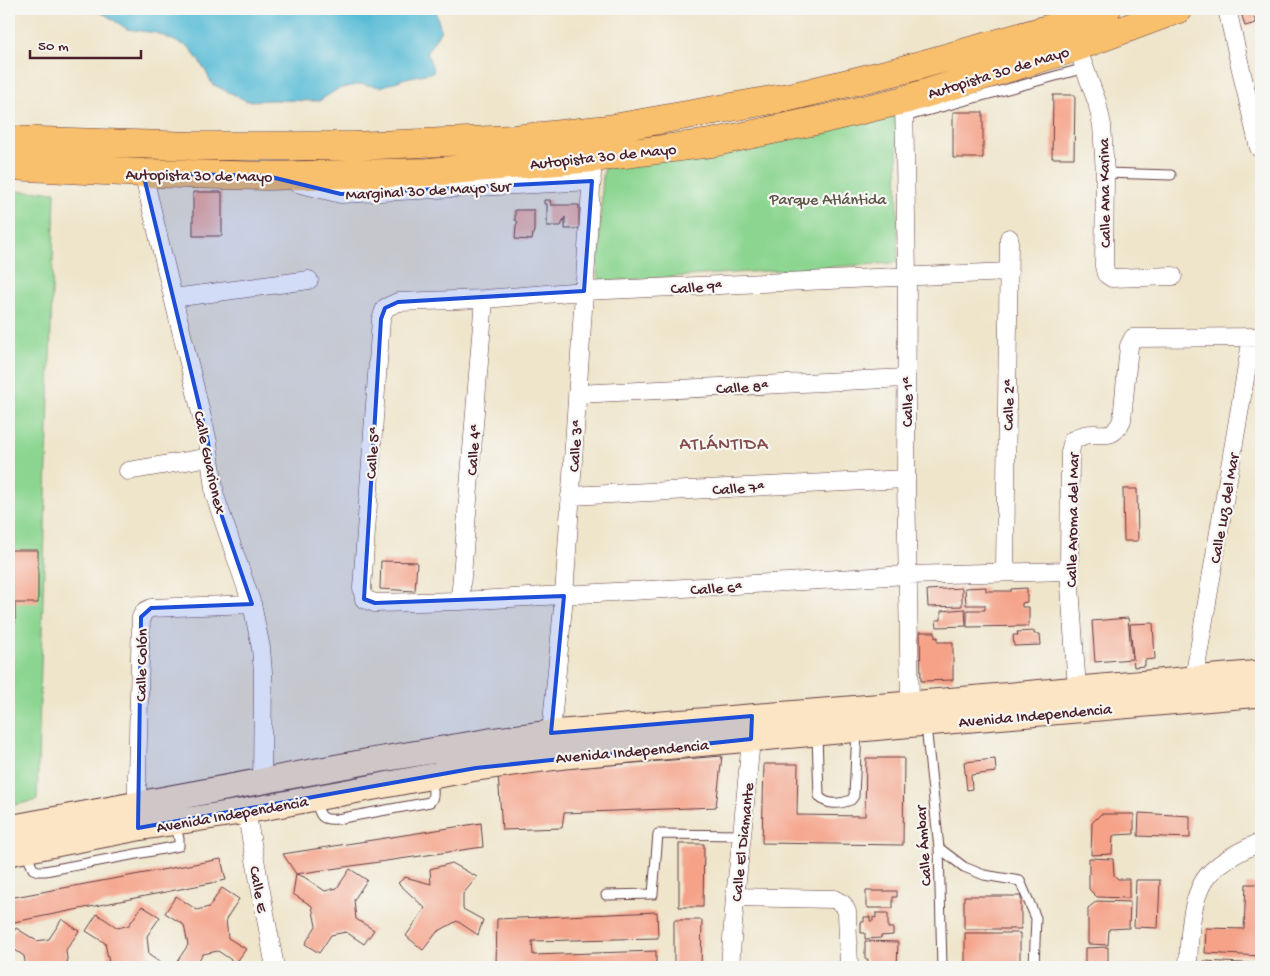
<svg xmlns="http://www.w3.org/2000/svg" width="1270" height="976" viewBox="0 0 1270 976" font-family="'Gochi Hand',sans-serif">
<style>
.green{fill:#8bd590;stroke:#6a7a5e}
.water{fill:#57bbd6;stroke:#506d80}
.building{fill:#f5a288}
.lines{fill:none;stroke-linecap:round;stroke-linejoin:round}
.lane-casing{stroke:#633d43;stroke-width:11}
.street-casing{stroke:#633d43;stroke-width:19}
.secondary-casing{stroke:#633d43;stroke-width:27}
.highway-casing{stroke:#633d43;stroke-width:29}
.lane{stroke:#fff;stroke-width:9}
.street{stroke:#fff;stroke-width:18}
.secondary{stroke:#fce5c4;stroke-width:25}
.highway{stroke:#f8bf6c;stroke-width:28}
.marked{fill:#1d4ed8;fill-opacity:0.2;stroke:#1d4ed8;stroke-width:4;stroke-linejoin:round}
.labels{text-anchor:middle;stroke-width:4.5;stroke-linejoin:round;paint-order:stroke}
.street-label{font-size:16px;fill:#4a1f2b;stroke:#f6f6f2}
.park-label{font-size:16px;fill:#5e5649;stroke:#f6f6f2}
.neighbourhood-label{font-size:18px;letter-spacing:1px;fill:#864d4c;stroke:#f6f6f2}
</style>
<rect width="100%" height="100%" fill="#f6f6f2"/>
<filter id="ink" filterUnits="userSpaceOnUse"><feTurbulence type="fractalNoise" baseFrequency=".02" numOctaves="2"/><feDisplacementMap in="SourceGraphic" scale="10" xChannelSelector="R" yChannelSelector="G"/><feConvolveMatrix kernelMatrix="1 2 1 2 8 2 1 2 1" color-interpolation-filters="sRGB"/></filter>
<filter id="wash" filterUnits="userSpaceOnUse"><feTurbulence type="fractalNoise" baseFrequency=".0096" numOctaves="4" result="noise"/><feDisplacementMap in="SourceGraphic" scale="20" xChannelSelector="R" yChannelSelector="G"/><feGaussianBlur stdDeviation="1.12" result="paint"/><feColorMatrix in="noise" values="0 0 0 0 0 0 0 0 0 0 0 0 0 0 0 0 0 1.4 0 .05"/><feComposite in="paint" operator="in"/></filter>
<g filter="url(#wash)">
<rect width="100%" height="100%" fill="#efe5cb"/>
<path class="green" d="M 887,114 L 897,118 L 898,261 L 893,263 L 607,281 L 600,280 L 597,273 L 603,175 L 605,168 Z
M 9,191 L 55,192 L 37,800 L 9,806 Z"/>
<path class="water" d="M 91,9 L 437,9 L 436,13 L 441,30 L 427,52 L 434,72 L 406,78 L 381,87 L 361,84 L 338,89 L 319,101 L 272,100 L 247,101 L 212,84 L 204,68 L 189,47 L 156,33 L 127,29 L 106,15 Z"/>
<g id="blocks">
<path class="building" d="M 1240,9 L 1261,9 L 1261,16 L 1254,18 L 1256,23 L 1245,26 Z
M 1053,95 L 1075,95 L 1074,158 L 1052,158 Z
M 953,112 L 983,112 L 983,158 L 953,158 Z
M 193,192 L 222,192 L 222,236 L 193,236 Z
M 544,200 L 550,200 L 551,205 L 579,205 L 579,229 L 565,229 L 565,217 L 561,226 L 547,226 L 547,204 L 544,204 Z
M 515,210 L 534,210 L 534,231 L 533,234 L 532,240 L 515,239 L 516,225 L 518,222 L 515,220 Z
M 1123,489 L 1137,489 L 1138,541 L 1124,541 Z
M 9,550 L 38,550 L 38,603 L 15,603 L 15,624 L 9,624 Z
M 381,561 L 417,562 L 415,591 L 380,589 Z
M 986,587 L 986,591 L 1011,591 L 1011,589 L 1027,588 L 1027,602 L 1022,603 L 1022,607 L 1029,607 L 1029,626 L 967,627 L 967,610 L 985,610 L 985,605 L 966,605 L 965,588 Z
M 962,588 L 962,606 L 928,607 L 927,590 Z
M 965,609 L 966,626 L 937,627 L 936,620 L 941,620 L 941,611 Z
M 1128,618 L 1132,659 L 1095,662 L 1092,621 Z
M 1153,623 L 1155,659 L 1145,660 L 1145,666 L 1134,667 L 1130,624 Z
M 1034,631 L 1034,634 L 1040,634 L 1041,645 L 1014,646 L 1013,635 L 1018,635 L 1017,632 Z
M 920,632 L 935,632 L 935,638 L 938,637 L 938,642 L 953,642 L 953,680 L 921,681 Z
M 722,756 L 716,807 L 564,813 L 562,828 L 502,830 L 498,774 Z
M 866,758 L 904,758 L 903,845 L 762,843 L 764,764 L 798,764 L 797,815 L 865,816 Z
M 995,759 L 996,772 L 971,775 L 972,789 L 967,790 L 964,762 Z
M 1139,813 L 1190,816 L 1190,838 L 1138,836 Z
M 1101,814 L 1134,814 L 1134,834 L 1115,835 L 1113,836 L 1112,854 L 1091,855 L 1092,823 Z
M 481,823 L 483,847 L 296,874 L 283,854 Z
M 679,844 L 704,844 L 703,907 L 679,907 Z
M 1089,858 L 1113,859 L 1114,875 L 1118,879 L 1129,879 L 1129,898 L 1097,897 L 1089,889 Z
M 221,859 L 226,880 L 9,923 L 9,898 Z
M 452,863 L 477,877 L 463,894 L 463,909 L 483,920 L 478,935 L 457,921 L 437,932 L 423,950 L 406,936 L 425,908 L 398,883 L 405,877 L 431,884 L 430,869 Z
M 350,869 L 367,880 L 354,900 L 356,919 L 374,930 L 364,944 L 346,932 L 331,935 L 319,953 L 305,944 L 316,926 L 312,906 L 293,894 L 296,874 L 304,877 L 325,891 L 337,888 Z
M 1136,880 L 1160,880 L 1158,928 L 1134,927 Z
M 1246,884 L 1261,884 L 1261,956 L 1205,953 L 1206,928 L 1244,929 Z
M 222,888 L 239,899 L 226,919 L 228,938 L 246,949 L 236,963 L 218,951 L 203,954 L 194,967 L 184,967 L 176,963 L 188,945 L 184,925 L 165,913 L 176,896 L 197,910 L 209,907 Z
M 866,891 L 897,891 L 897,897 L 893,897 L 893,908 L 868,908 L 868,907 L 866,907 Z
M 964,896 L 1021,896 L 1021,929 L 964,929 Z
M 1097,901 L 1130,902 L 1129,928 L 1109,929 L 1108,945 L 1088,944 L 1088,908 Z
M 142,906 L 160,917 L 147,936 L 149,955 L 167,967 L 106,967 L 109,963 L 105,943 L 86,931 L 97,914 L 118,928 L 129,925 Z
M 657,912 L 658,938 L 532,941 L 533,955 L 656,951 L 656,967 L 496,967 L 497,919 Z
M 876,913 L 888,913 L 888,928 L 893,928 L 893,935 L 881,936 L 881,938 L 865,939 L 865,933 L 861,933 L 861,922 L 864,922 L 864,917 L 870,917 L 870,921 L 873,921 L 873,917 L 876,918 Z
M 62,919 L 79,931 L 66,950 L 68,967 L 26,967 L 24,956 L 9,946 L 9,939 L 16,928 L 37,941 L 49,939 Z
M 674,920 L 702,920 L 701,967 L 674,967 Z
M 965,933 L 1020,933 L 1020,967 L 965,967 Z
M 865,941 L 898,942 L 897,967 L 868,966 L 868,959 L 865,959 Z
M 1108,947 L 1108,961 L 1113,967 L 1085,967 L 1085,948 Z
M 1204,961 L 1261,964 L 1261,967 L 1204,967 Z
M 1134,965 L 1154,966 L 1154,967 L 1134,967 Z"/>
</g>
</g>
<g filter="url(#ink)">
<use href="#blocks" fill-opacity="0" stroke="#633d43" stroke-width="1"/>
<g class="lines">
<g class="lane-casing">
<path id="lane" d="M 904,117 L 1085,68
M 1105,173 L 1171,175
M 926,726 L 939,848 L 942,967
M 817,735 L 819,796 C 826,806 841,804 851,800 L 854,796 L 857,730
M 315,799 C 320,814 319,821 337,819 L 430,802 C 436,796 432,786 431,779
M 939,848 L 964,867 L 984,875 L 1020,881 L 1036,918 L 1034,967
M 25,851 L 33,869 L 38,871 L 45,871 L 179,846 L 179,839 L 175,823
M 606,895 L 653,894 L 658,834 L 742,835"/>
</g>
<g class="street-casing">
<path id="street" d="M 1227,9 L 1259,148
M 1077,47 L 1097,102 L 1102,125 L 1105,173 L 1104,266 L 1106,274 L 1112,278 L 1173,276
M 904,100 L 907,276 L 906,479 L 910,704
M 143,173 L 208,442 L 215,496 L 252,604 L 261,648 L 263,673 L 262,782
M 297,183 L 341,194 L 592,181
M 1009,272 L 584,291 L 484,299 L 398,302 L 385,308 L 381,319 L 362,588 L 364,599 L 375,603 L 460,601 L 907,575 L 1069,571
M 173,298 L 309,280
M 577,394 L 906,378
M 128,471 L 210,457
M 570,496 L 906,479
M 1005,572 L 1009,238
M 460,601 L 484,299
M 1194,679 L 1252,337
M 1077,689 L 1069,571 L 1070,452 L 1073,440 C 1077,439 1081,436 1084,435 C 1103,431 1112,442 1122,420 L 1129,346 L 1133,338 L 1261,337
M 551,733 L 564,596 L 593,158
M 246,811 L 275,967
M 137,815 L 137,777 L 141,617 L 145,611 L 151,608 L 252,604
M 735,897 L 834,899 L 843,904 L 847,912 L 849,967
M 730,967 L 735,897 L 742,835 L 752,729
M 1188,967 C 1189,940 1190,892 1211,872 C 1225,858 1244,849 1261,842"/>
</g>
<g class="secondary-casing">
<path id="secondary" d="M 9,828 L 365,762 L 490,741 L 551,733 L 910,704 L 1261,673
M 9,853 L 138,828 L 246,811 L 476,768 L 564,756 L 926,723 L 1261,694"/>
</g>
<g class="highway-casing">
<path id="highway" d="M 9,140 L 195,146 L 353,146 L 514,139 L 608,129 L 794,96 L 906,69 L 1055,27 L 1107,9
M 9,166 L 143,173 L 267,176 L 429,172 L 593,158 L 711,143 L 824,119 L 904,100 L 1077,47 L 1179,9"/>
</g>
<use href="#lane" class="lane"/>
<use href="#street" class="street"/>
<use href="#secondary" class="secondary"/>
<use href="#highway" class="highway"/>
</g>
</g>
<path class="marked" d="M 143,173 L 267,176 L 341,194 L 592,181 L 584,291 L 398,302 L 385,308 L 381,319 L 364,599 L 375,603 L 564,596 L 551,733 L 752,716 L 751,739 L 476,768 L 138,828 L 141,617 L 151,608 L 252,604 L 215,496 L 208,442 Z"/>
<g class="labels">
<g class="street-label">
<text transform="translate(998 71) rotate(-17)" y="6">Autopista 30 de Mayo</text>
<text transform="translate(603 155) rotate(-6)" y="6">Autopista 30 de Mayo</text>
<text transform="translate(199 174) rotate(1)" y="6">Autopista 30 de Mayo</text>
<text transform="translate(428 189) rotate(-3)" y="6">Marginal 30 de Mayo Sur</text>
<text transform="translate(1103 193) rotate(-91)" y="6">Calle Ana Karina</text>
<text transform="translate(696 286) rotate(-3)" y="6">Calle 9ª</text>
<text transform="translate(742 386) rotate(-3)" y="6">Calle 8ª</text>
<text transform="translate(906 402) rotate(-90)" y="6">Calle 1ª</text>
<text transform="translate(1007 405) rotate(-89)" y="6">Calle 2ª</text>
<text transform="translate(574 446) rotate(-86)" y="6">Calle 3ª</text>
<text transform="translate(472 450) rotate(-86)" y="6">Calle 4ª</text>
<text transform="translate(371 453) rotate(-86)" y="6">Calle 5ª</text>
<text transform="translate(211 462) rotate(78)" y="6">Calle Guarionex</text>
<text transform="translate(738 487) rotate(-3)" y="6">Calle 7ª</text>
<text transform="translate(1223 508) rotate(-80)" y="6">Calle Luz del Mar</text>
<text transform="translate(1071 520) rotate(-89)" y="6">Calle Aroma del Mar</text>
<text transform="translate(716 587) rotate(-3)" y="6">Calle 6ª</text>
<text transform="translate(140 665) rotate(-89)" y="6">Calle Colón</text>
<text transform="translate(1035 714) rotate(-5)" y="6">Avenida Independencia</text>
<text transform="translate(632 750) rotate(-5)" y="6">Avenida Independencia</text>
<text transform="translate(232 813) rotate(-10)" y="6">Avenida Independencia</text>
<text transform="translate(741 842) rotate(-84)" y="6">Calle El Diamante</text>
<text transform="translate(922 846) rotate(-94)" y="6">Calle Ámbar</text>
<text transform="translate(260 889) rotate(80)" y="6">Calle E</text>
</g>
<g class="park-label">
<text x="828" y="204">Parque Atlántida</text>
</g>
<g class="neighbourhood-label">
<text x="724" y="449">ATLÁNTIDA</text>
</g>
</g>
<rect width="1270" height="976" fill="none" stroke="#f6f6f2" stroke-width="30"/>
<path d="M30 50v8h111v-8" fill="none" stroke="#4a1f2b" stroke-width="2.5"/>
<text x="38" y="50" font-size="15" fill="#4a1f2b" stroke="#f6f6f2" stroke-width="4" paint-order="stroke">50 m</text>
</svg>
